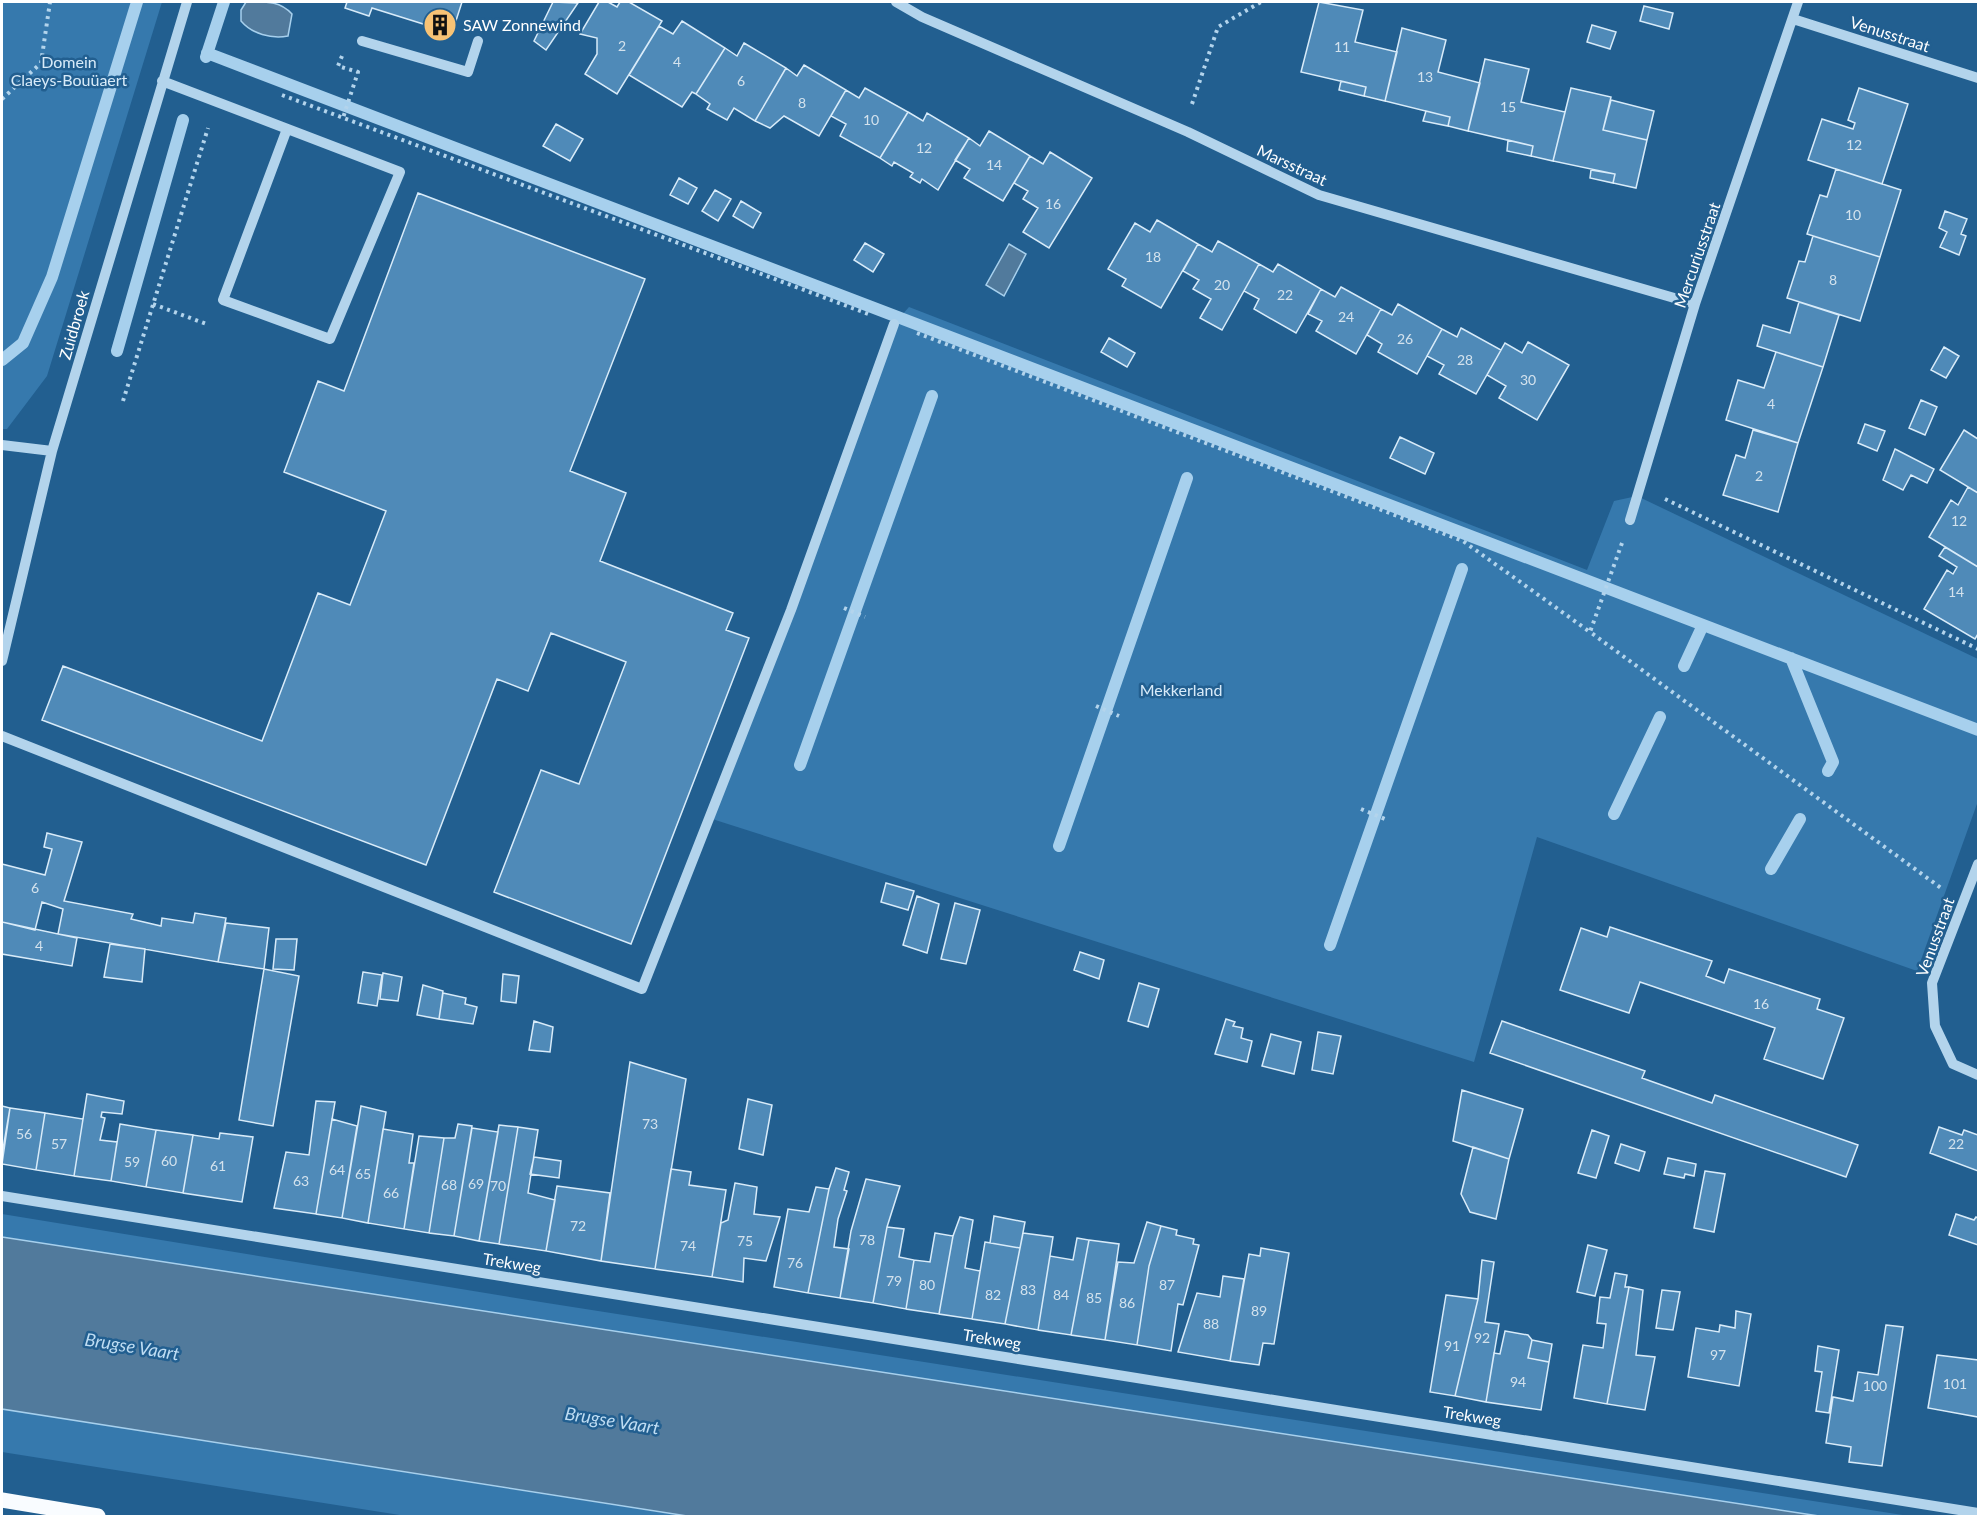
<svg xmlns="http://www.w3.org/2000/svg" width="1980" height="1518" viewBox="0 0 1980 1518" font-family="Lato,sans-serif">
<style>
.green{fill:#3679ad}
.water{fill:#517a9c;stroke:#a7d0ed;stroke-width:1.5}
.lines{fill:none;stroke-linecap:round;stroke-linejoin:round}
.stream{stroke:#a7d0ed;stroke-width:12}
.building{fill:#4f8ab8;stroke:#d8ebf9;stroke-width:1.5}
.path{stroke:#b3d4ec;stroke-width:4;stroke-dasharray:3 4.5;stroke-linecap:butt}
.minor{stroke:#b3d4ec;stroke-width:10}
.major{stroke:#f9fcff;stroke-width:15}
.labels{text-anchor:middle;stroke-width:5;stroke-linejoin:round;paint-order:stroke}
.number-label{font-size:14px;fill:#d3e2ed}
.poi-label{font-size:16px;fill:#fff;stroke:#225f90;text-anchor:start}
.street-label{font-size:16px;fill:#fff;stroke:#225f90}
.park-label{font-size:16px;fill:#d8ebf9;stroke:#225f90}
.water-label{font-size:18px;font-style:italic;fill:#bfddf3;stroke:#225f90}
</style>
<rect width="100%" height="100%" fill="#225f90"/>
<path class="green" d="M 2,2 L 162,2 L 47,376 L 7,429 L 2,429 Z
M 909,307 L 1587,570 L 1614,501 L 1637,496 L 1978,659 L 1978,801 L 1917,971 L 1537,837 L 1474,1062 L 709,818 L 894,324 Z
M 2,1214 L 547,1303 L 1909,1516 L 1816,1516 L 2,1237 Z
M 2,1409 L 684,1516 L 406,1516 L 2,1452 Z"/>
<path class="water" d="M 246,2 C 265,2 279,0 292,14 L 288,36 C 271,39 252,34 241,21 L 241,10 Z
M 1009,244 L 1026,254 L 1004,296 L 986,285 Z
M 2,1237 L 1819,1516 L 687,1516 L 2,1409 Z"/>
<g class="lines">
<path class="stream" d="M 207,53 L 1978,730
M 206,57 L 224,2
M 117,351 L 183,120
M 2,360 L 23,343 L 52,277 L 137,2
M 1791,658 L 1833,762 L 1828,771
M 1684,666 L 1703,625
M 800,765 L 932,396
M 1614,814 L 1660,717
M 1059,846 L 1187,478
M 1771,869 L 1800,819
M 1330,945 L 1462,569"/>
</g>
<path class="building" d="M 347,2 L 462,2 L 452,33 L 372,8 L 369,16 L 345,8 Z
M 553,2 L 578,3 L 546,50 L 534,41 Z
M 599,2 L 608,2 L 617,7 L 620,2 L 629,2 L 662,21 L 617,94 L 585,74 L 597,54 L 597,38 L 580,34 Z
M 1319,2 L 1363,10 L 1355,42 L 1397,52 L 1385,101 L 1364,96 L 1366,87 L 1301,72 Z
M 1644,6 L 1673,13 L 1669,29 L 1640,21 Z
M 682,21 L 725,48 L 696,94 L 692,92 L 682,107 L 629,75 L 659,26 L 673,34 Z
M 1592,25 L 1616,32 L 1610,49 L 1587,42 Z
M 1402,28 L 1446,40 L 1438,72 L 1480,83 L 1468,131 L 1448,126 L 1450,117 L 1385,101 Z
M 744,43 L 786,68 L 755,121 L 734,108 L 727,120 L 707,109 L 710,104 L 696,94 L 725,48 L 737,56 Z
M 1485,59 L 1529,69 L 1521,102 L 1565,112 L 1553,161 L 1531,156 L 1533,146 L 1468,131 Z
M 804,65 L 846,90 L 819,136 L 784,116 L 770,128 L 755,121 L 786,68 L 797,76 Z
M 1341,81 L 1366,87 L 1364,96 L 1339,90 Z
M 865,88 L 908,112 L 880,158 L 840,136 L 846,124 L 831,116 L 846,90 L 859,98 Z
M 1571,88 L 1611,97 L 1603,130 L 1647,140 L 1636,188 L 1613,183 L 1615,174 L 1553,161 Z
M 1859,88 L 1908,104 L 1882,184 L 1808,160 L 1822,119 L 1853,129 L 1855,123 L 1848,120 Z
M 1611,100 L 1654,111 L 1647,140 L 1603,130 Z
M 1426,111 L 1450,117 L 1448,126 L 1423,121 Z
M 908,112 L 923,121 L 927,113 L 969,138 L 938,190 L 922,179 L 920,183 L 910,177 L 913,173 L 894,162 L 892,166 L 880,158 Z
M 556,124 L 583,139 L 570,161 L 543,146 Z
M 989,131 L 1030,156 L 1003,201 L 964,178 L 970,169 L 955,160 L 969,138 L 980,146 Z
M 1508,140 L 1533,146 L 1531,156 L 1507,151 Z
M 1050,152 L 1092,178 L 1049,248 L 1023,232 L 1038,208 L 1023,199 L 1028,191 L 1014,183 L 1030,156 L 1043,164 Z
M 1836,169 L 1901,190 L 1880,257 L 1807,234 L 1820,195 L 1827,197 Z
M 1591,170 L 1615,174 L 1613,183 L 1590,178 Z
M 679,178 L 697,188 L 688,204 L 670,195 Z
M 715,190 L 731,199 L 718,221 L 702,211 Z
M 418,193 L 645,279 L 570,471 L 626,493 L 600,561 L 733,613 L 726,630 L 749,638 L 631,944 L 494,892 L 541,770 L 579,784 L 626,662 L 551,633 L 528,691 L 497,679 L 426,865 L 42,720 L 63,666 L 262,741 L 318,593 L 350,605 L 386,511 L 284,472 L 318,381 L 344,391 Z
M 741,201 L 761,213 L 753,228 L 733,216 Z
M 1945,211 L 1967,219 L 1961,234 L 1966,236 L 1959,255 L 1940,247 L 1947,232 L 1939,228 Z
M 1157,220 L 1198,244 L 1161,308 L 1122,286 L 1126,279 L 1108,269 L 1135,223 L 1150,232 Z
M 1813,236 L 1880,257 L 1860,321 L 1787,298 L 1799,261 L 1805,262 Z
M 1218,241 L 1259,264 L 1222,330 L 1200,318 L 1211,299 L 1193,289 L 1199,280 L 1183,271 L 1198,244 L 1212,252 Z
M 865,243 L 884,254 L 873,272 L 854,260 Z
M 1259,264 L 1273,272 L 1278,264 L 1321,289 L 1296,333 L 1254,309 L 1259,299 L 1244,291 Z
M 1341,287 L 1381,309 L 1356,354 L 1316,331 L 1322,321 L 1308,314 L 1321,289 L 1335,297 Z
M 1799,302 L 1839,315 L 1823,367 L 1757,346 L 1763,325 L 1790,333 Z
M 1398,304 L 1442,329 L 1417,374 L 1378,352 L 1382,344 L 1367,335 L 1381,309 L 1392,315 Z
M 1461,328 L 1501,350 L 1476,394 L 1439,374 L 1444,365 L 1427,356 L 1442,329 L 1457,337 Z
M 1109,338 L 1135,353 L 1127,367 L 1101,352 Z
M 1528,342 L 1569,365 L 1537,420 L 1499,398 L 1506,386 L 1487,375 L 1505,343 L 1522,353 Z
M 1944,347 L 1959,356 L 1946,378 L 1931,370 Z
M 1776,352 L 1823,367 L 1798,443 L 1726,420 L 1738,380 L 1764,388 Z
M 1921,400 L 1937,407 L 1925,435 L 1909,428 Z
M 1865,424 L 1885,431 L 1877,451 L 1858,443 Z
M 1753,430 L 1798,443 L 1778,512 L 1723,495 L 1736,455 L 1745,458 Z
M 1964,430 L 1978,439 L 1978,493 L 1940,470 Z
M 1400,437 L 1434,453 L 1425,474 L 1390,458 Z
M 1895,449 L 1934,469 L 1927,483 L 1911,475 L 1903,490 L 1883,480 Z
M 1968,487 L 1978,493 L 1978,567 L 1929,537 L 1951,500 L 1958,505 Z
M 1945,547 L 1978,567 L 1978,634 L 1975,639 L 1924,609 L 1947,570 L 1953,574 L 1957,567 L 1939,556 Z
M 47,833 L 82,842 L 64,901 L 133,914 L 131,919 L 161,926 L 162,918 L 193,923 L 195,913 L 226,918 L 218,962 L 58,934 L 63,909 L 42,902 L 35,930 L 2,922 L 2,864 L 45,875 L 52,849 L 44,847 Z
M 886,883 L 914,891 L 908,910 L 881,902 Z
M 917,896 L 939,904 L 927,953 L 903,945 Z
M 955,903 L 980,910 L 966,964 L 941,959 Z
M 2,922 L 77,938 L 72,966 L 2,954 Z
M 226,923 L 269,928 L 264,969 L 218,962 Z
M 1610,927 L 1712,961 L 1706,976 L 1724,983 L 1729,969 L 1820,999 L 1817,1009 L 1844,1018 L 1823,1079 L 1764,1059 L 1775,1028 L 1640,982 L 1629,1013 L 1560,990 L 1581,928 L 1607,937 Z
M 276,939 L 297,939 L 294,970 L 273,969 Z
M 110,944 L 145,949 L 142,982 L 104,977 Z
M 1080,952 L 1104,960 L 1099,979 L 1074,970 Z
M 264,969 L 299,976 L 273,1126 L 239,1120 Z
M 363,972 L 382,975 L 377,1006 L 358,1003 Z
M 383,973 L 402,977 L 398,1001 L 380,999 Z
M 503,974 L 519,976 L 516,1003 L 501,1001 Z
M 1139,983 L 1159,989 L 1148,1027 L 1128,1021 Z
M 423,985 L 443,991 L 439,1019 L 417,1015 Z
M 443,993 L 466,998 L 465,1004 L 477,1007 L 473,1024 L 439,1019 Z
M 1226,1019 L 1235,1022 L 1233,1026 L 1243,1028 L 1241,1038 L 1252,1041 L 1247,1062 L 1215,1054 Z
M 534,1021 L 553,1027 L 550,1052 L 529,1050 Z
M 1502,1021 L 1645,1071 L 1642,1078 L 1712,1103 L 1715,1095 L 1858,1145 L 1846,1177 L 1490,1053 Z
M 1318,1032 L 1341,1036 L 1333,1074 L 1312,1070 Z
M 1271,1034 L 1301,1042 L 1294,1074 L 1262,1066 Z
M 630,1062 L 686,1079 L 655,1269 L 601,1261 Z
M 1462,1090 L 1523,1109 L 1509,1159 L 1453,1141 Z
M 87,1094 L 124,1101 L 122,1114 L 102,1112 L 101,1117 L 105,1118 L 100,1140 L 117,1142 L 111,1181 L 74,1176 Z
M 748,1099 L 772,1105 L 763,1155 L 739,1149 Z
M 316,1101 L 335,1102 L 316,1214 L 274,1208 L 286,1152 L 309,1155 Z
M 2,1106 L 10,1108 L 2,1155 Z
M 361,1106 L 386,1112 L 368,1223 L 342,1218 Z
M 10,1108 L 45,1113 L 36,1170 L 2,1164 Z
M 45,1113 L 83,1119 L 74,1176 L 36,1170 Z
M 332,1119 L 357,1126 L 342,1218 L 316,1214 Z
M 120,1124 L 156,1130 L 146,1187 L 111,1181 Z
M 458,1124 L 472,1126 L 454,1236 L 429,1233 L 444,1138 L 455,1138 Z
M 499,1125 L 518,1127 L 499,1244 L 479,1241 Z
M 518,1127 L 538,1130 L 528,1193 L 555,1200 L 546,1251 L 499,1244 Z
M 1939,1127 L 1962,1135 L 1964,1130 L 1978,1135 L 1978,1171 L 1930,1153 Z
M 472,1128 L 498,1132 L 479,1241 L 454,1236 Z
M 383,1129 L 413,1134 L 409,1163 L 414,1163 L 404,1229 L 368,1223 Z
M 156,1130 L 193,1135 L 183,1193 L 146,1187 Z
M 1592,1130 L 1609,1136 L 1596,1178 L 1578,1173 Z
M 220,1133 L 253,1137 L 242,1202 L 183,1193 L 193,1135 L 219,1139 Z
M 419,1136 L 444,1138 L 429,1233 L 404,1229 Z
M 1621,1144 L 1645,1152 L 1639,1171 L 1615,1163 Z
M 1473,1147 L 1509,1159 L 1496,1219 L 1470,1212 L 1461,1194 Z
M 534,1157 L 561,1161 L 559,1178 L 530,1174 Z
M 1668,1158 L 1696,1164 L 1694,1176 L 1685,1174 L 1684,1178 L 1664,1174 Z
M 836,1168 L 849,1172 L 844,1190 L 847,1191 L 838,1219 L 834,1247 L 849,1249 L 840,1298 L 808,1293 L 829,1189 Z
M 671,1169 L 691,1172 L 689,1185 L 726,1190 L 712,1277 L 655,1269 Z
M 1705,1171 L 1725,1174 L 1714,1232 L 1694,1228 Z
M 866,1179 L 900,1186 L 887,1227 L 873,1303 L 840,1298 L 851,1231 Z
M 735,1183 L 757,1187 L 754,1214 L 780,1217 L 766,1261 L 744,1258 L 743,1282 L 712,1277 L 721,1223 L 728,1220 Z
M 557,1186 L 610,1193 L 601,1261 L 546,1251 Z
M 816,1187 L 829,1189 L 808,1293 L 774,1287 L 788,1209 L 809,1212 Z
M 1956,1214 L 1974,1220 L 1976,1217 L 1978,1218 L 1978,1245 L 1949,1235 Z
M 994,1216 L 1025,1222 L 1020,1248 L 990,1243 Z
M 960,1217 L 973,1220 L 965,1268 L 980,1271 L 972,1319 L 939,1314 L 953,1236 Z
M 1147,1222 L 1161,1226 L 1149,1266 L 1137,1345 L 1105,1340 L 1118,1262 L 1134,1263 Z
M 1161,1226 L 1177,1230 L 1176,1235 L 1194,1239 L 1193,1244 L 1199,1245 L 1183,1305 L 1178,1304 L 1171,1351 L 1137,1345 L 1149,1266 Z
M 887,1227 L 904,1229 L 899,1257 L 914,1260 L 906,1309 L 873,1303 Z
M 935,1233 L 953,1236 L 939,1314 L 906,1309 L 914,1260 L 930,1262 Z
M 1023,1233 L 1053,1237 L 1038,1330 L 1005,1324 Z
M 1077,1238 L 1089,1240 L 1071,1335 L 1038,1330 L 1050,1256 L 1073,1260 Z
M 1089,1240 L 1119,1244 L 1105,1340 L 1071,1335 Z
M 985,1242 L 1020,1248 L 1005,1324 L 972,1319 Z
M 1588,1245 L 1607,1250 L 1595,1296 L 1577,1292 Z
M 1261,1248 L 1289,1253 L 1274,1344 L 1263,1343 L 1259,1365 L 1230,1361 L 1249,1254 L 1260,1256 Z
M 1482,1260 L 1494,1262 L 1485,1322 L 1499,1324 L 1486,1402 L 1455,1396 L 1478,1299 Z
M 1615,1273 L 1627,1275 L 1625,1287 L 1629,1287 L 1607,1404 L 1574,1398 L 1583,1345 L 1603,1348 L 1606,1324 L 1597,1323 L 1600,1297 L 1610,1298 Z
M 1223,1276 L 1244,1279 L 1230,1361 L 1178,1352 L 1197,1293 L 1220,1297 Z
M 1629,1287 L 1643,1290 L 1636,1355 L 1655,1357 L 1645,1410 L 1607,1404 Z
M 1662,1290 L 1680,1292 L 1673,1330 L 1656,1328 Z
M 1446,1295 L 1478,1299 L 1455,1396 L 1430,1392 Z
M 1736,1311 L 1751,1314 L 1739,1386 L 1688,1377 L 1696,1328 L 1719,1332 L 1720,1325 L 1735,1328 Z
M 1886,1325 L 1903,1327 L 1882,1466 L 1849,1462 L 1851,1447 L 1826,1443 L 1833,1397 L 1853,1401 L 1858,1372 L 1878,1375 Z
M 1505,1331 L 1528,1335 L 1532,1340 L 1528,1358 L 1549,1362 L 1541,1410 L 1486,1402 L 1494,1353 L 1500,1354 Z
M 1532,1340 L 1552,1344 L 1549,1362 L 1528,1358 Z
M 1818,1346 L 1839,1350 L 1829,1413 L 1816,1411 L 1822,1372 L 1815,1371 Z
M 1937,1355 L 1978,1360 L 1978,1417 L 1928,1408 Z"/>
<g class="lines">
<path class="path" d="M 342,56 L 338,66 L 358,72 L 343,118
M 282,95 L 871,315
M 2,99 L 41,63 L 50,2
M 1192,104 L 1218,27 L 1261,2
M 153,304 L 209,325
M 917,333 L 1463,541 L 1590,632
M 123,401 L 208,128
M 1665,499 L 1978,649
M 1622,543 L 1590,632 L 1941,888
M 844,608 L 865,617
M 1096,706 L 1119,716
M 1361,809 L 1385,819"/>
<path class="minor" d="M 896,2 L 922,17 L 1188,132 L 1319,195 L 1695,304
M 1793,19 L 1978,78
M 362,41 L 468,72 L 478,41
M 162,81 C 241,111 320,142 400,172 L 330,339 L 223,300 L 287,129
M 2,445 L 52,451
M 1630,520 L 1695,304 L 1798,2
M 2,661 L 52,451 L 187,2
M 2,736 L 642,989 L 791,610 L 894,324
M 1978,864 L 1932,983 L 1935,1026 L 1953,1064 L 1978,1075
M 2,1196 L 1978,1513"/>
<path class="major" d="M 2,1500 L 98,1516"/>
</g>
<defs>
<g id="building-disc" transform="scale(1.725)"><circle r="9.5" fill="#f8c375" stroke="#225f90"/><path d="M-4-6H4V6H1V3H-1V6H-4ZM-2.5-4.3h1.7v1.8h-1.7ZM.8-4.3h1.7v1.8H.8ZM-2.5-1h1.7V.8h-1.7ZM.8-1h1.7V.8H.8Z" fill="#111"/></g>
</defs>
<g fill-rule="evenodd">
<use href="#building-disc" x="440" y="25"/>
</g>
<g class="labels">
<g class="number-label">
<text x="622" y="51">2</text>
<text x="1342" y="52">11</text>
<text x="677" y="67">4</text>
<text x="1425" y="82">13</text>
<text x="741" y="86">6</text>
<text x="802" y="108">8</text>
<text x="1508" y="112">15</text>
<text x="871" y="125">10</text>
<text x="1854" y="150">12</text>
<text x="924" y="153">12</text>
<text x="994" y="170">14</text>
<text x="1053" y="209">16</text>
<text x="1853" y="220">10</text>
<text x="1153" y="262">18</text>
<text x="1833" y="285">8</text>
<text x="1222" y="290">20</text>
<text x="1285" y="300">22</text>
<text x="1346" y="322">24</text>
<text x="1405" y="344">26</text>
<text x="1465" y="365">28</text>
<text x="1528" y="385">30</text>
<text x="1771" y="409">4</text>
<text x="1759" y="481">2</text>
<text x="1959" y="526">12</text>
<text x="1956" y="597">14</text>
<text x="35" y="893">6</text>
<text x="39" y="951">4</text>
<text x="1761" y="1009">16</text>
<text x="650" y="1129">73</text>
<text x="24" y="1139">56</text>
<text x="59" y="1149">57</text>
<text x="1956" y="1149">22</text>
<text x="169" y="1166">60</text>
<text x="132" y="1167">59</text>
<text x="218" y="1171">61</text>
<text x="337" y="1175">64</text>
<text x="363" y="1179">65</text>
<text x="301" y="1186">63</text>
<text x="476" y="1189">69</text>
<text x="449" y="1190">68</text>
<text x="498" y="1191">70</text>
<text x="391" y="1198">66</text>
<text x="578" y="1231">72</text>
<text x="867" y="1245">78</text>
<text x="745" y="1246">75</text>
<text x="688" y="1251">74</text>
<text x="795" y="1268">76</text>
<text x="894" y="1286">79</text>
<text x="927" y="1290">80</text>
<text x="1167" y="1290">87</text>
<text x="1028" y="1295">83</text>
<text x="993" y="1300">82</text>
<text x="1061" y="1300">84</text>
<text x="1094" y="1303">85</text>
<text x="1127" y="1308">86</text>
<text x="1259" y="1316">89</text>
<text x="1211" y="1329">88</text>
<text x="1482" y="1343">92</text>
<text x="1452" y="1351">91</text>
<text x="1718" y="1360">97</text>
<text x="1518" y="1387">94</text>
<text x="1955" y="1389">101</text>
<text x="1875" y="1391">100</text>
</g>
<g class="poi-label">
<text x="463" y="31">SAW Zonnewind</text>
</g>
<g class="street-label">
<text transform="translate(1890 34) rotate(18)" y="6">Venusstraat</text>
<text transform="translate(1292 165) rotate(25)" y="6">Marsstraat</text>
<text transform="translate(1697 255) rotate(-71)" y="6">Mercuriusstraat</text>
<text transform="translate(74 325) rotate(-74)" y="6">Zuidbroek</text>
<text transform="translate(1935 937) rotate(-70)" y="6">Venusstraat</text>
<text transform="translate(512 1263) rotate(9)" y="6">Trekweg</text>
<text transform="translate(992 1339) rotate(9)" y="6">Trekweg</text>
<text transform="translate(1472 1416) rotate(9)" y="6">Trekweg</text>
</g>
<g class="park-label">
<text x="69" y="68">Domein<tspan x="69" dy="18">Claeys-Bouüaert</tspan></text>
<text x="1181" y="696">Mekkerland</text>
</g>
<g class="water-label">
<text transform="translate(132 1347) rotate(9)" y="6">Brugse Vaart</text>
<text transform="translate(612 1421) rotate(9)" y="6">Brugse Vaart</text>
</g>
</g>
<rect width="1980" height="1518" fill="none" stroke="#ffffff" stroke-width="6"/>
</svg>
